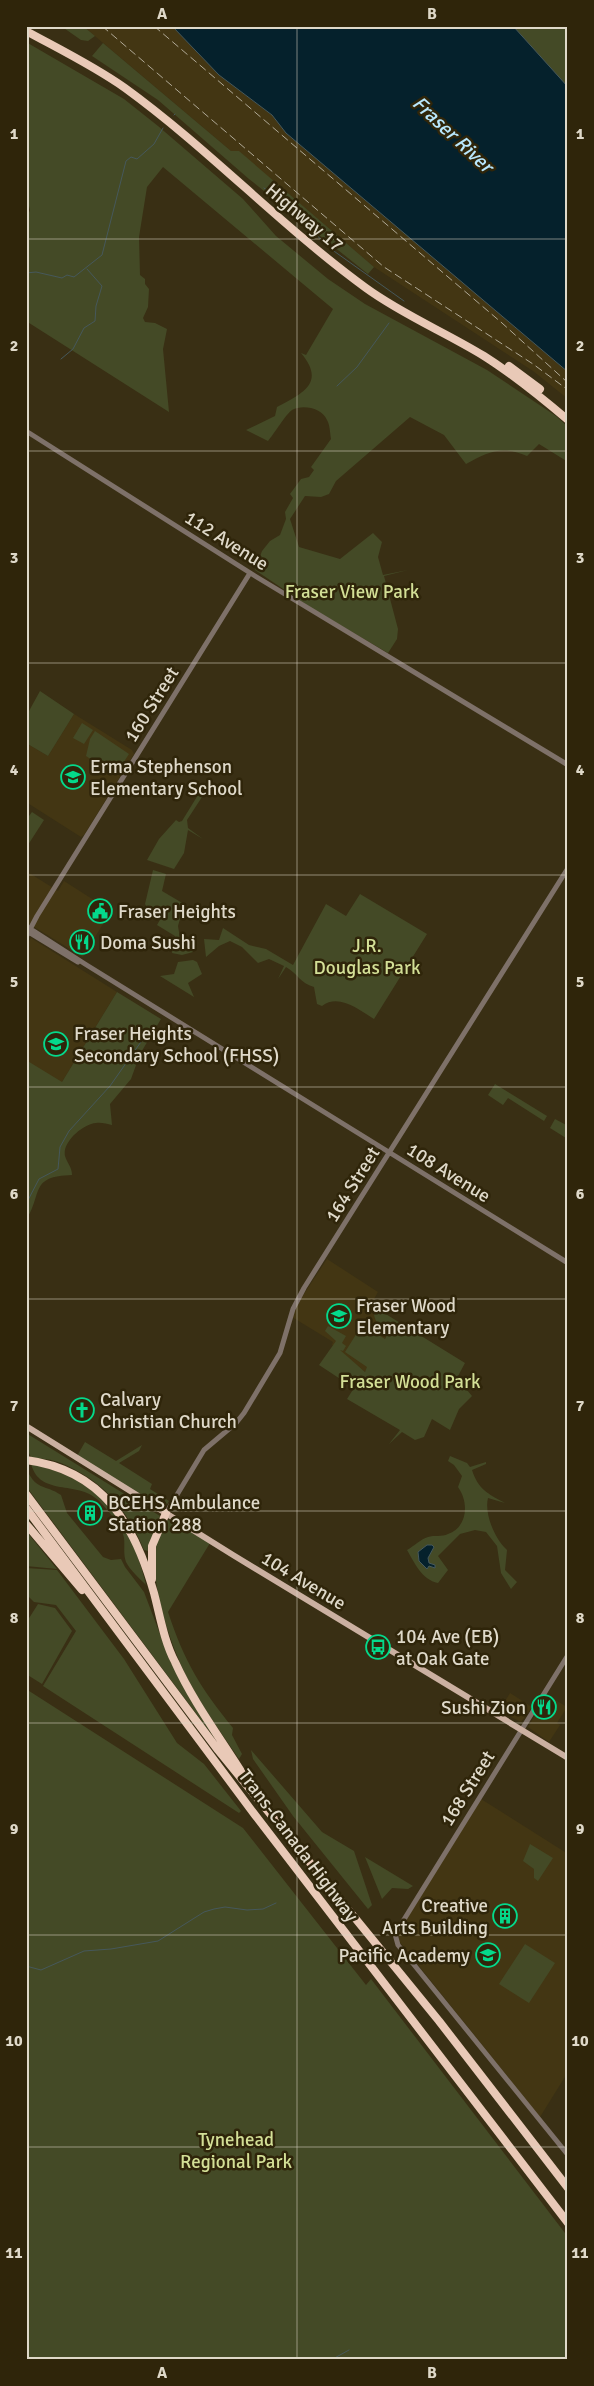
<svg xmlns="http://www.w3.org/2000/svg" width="594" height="2386" viewBox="0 0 594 2386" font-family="Signika,sans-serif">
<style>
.built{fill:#433613}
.green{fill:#444a26}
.water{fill:#05212c;stroke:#46585b}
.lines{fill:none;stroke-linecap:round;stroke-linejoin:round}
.stream{stroke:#46585b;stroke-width:1}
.minor{stroke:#7e7169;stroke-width:5}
.major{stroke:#cbb0a1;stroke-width:6}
.highway{stroke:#e9c9b7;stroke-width:8}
.rail{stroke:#b0a996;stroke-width:1;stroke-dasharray:8 4;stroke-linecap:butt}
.grid{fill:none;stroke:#dfd9c9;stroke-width:1;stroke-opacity:0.55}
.labels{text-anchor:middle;stroke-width:5;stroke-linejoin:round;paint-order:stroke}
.street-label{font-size:19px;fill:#dfd9c9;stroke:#2f250a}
.park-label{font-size:19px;fill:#d3df96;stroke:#2f250a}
.poi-label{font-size:19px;fill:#dfd9c9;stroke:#2f250a;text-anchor:start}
.water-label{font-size:20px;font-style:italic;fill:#b8e7fd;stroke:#2f250a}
.neatline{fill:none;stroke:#dfd9c9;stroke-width:2}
.grid-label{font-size:16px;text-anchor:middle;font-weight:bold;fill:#dfd9c9}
</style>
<rect width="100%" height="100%" fill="#392f14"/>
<path class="built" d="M 83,26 L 172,26 L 219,75 L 272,115 L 286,133 L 568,372 L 568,399 L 533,371 L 374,267 L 239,152 L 231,151 Z
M 74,714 L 132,750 L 134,754 L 84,835 L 81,837 L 26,802 L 26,743 L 48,756 Z
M 26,871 L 58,891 L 64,881 L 111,911 L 83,957 L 26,922 Z
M 31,938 L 117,992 L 26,1141 L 26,946 Z
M 327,1259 L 378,1292 L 370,1306 L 395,1321 L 365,1372 L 332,1345 L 333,1342 L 292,1317 L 300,1300 Z
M 510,1693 L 532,1707 L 521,1722 L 499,1711 Z
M 547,1695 L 567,1707 L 557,1723 L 560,1725 L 549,1742 L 528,1727 Z
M 481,1799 L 568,1854 L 568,2072 L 540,2117 L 399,1941 L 398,1933 Z"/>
<path class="green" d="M 61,26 L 83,26 L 95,36 L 88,41 L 81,40 Z
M 513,26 L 568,26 L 568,87 Z
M 26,42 L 124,99 L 158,126 L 243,199 L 276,236 L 328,279 L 365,304 L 487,370 L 556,416 L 568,427 L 568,462 L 539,444 L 527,456 C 502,445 488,452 466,464 L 444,435 L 410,417 L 336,481 L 329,494 L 321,497 L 305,496 L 290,519 L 299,547 L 340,559 L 373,533 L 382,542 L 378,557 L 383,575 L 408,570 L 384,576 L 398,629 L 397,639 L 388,653 L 313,609 L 255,570 L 262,551 L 270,541 L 280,535 L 286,519 L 285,512 L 293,498 L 290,494 L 301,479 L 309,477 L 314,470 L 311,467 L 331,439 C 330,433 330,425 327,420 C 322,408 303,404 292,410 C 286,414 274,434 268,441 L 246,430 L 275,416 L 277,407 C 303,393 326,383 301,353 L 306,355 L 333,309 L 163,167 L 147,187 L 139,237 L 140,275 L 145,279 L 145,284 L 149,289 L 148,307 L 143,318 L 145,322 L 155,323 L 167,329 L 163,349 L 169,412 L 26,321 L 26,220 L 30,210 L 26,194 Z
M 103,43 L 231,151 L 239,151 L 374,267 L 368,274 L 249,179 L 158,100 L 92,56 Z
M 40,691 L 74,714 L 48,756 L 26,743 L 26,710 L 29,711 Z
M 82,723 L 93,730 L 84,744 L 73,738 Z
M 95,731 L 129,754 L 116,774 L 113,774 L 86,756 L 90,739 Z
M 198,795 L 202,797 L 187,820 L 188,828 L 203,839 L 188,830 L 184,853 L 174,869 L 147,860 L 159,839 L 176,820 L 179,822 L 182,821 Z
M 32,812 L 44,820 L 26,848 L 26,820 Z
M 153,870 L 166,874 L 162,891 L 184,904 L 178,926 L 180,938 L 194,942 L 193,952 L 182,955 L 172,953 L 175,936 L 157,925 L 161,918 L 160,915 L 149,911 L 145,904 Z
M 360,894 L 427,934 L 374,1019 C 359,1010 339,993 322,1006 L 317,1004 L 314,987 C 300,983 298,974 286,967 L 278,979 L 284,966 L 269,959 L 258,963 L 242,947 L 230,941 L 219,946 L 206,957 L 204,939 L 219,940 L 223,928 L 249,945 L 266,949 L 293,965 L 326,904 L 346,916 Z
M 193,960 L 197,962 L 202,974 L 188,983 L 194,997 L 160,976 L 174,974 L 178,962 Z
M 117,992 L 161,1019 L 140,1054 L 131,1079 L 110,1104 L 112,1125 C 107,1124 101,1122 96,1123 C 83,1124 62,1142 65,1156 C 67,1163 72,1167 72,1175 C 29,1176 43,1194 26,1220 L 26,1060 L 62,1082 Z
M 495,1084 L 547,1116 L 544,1121 L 508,1098 L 503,1105 L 488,1095 Z
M 555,1119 L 568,1126 L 566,1138 L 550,1128 Z
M 376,1308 L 465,1363 L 457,1378 L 472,1396 L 459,1409 L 450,1430 L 432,1419 L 424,1437 L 415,1440 L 402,1432 L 389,1444 L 400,1430 L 347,1399 L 354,1388 L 319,1365 L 336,1341 L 325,1331 L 328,1326 L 346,1336 L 342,1343 L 346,1346 L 343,1351 L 340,1350 L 365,1372 L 367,1367 L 345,1352 L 362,1325 L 385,1339 L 387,1335 C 379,1328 374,1320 373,1309 Z
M 26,1433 L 160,1516 L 148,1551 L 144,1550 C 127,1509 104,1481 61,1463 C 52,1459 41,1459 31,1457 L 26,1447 Z
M 85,1442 L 116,1461 L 142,1445 L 139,1451 L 119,1463 L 152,1484 L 150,1489 L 169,1501 L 166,1506 L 160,1507 L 77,1456 Z
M 450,1456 L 467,1463 L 470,1467 L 486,1462 L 486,1464 L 472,1470 C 478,1489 488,1494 505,1503 L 488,1498 C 484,1514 495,1539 507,1550 L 505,1570 L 517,1582 L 511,1589 L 501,1573 L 497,1546 L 486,1532 L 475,1530 L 460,1534 L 438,1556 L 448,1570 L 438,1583 C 422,1580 414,1562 407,1550 C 414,1546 421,1539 428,1537 C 434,1535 442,1537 448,1534 C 468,1527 469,1502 458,1487 L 462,1476 L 454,1465 L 448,1461 Z
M 31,1464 C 100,1479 130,1518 146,1585 C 140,1579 130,1570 126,1562 C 123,1554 125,1546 124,1538 C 122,1526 107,1509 98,1500 C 77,1480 40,1497 31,1464 Z
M 26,1467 C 35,1491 45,1484 61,1495 L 67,1513 L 103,1557 L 111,1560 L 121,1559 L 125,1567 L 144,1592 L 171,1663 L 218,1743 L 26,1486 Z
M 167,1520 L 173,1521 L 210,1543 L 168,1612 C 185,1663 200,1687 233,1728 L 232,1735 L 242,1754 L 239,1759 C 223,1735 205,1711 191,1685 C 172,1652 135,1551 167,1520 Z
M 26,1531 L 57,1569 L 26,1566 Z
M 26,1568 L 57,1570 L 124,1659 L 177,1743 L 204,1764 L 241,1811 L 239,1813 L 43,1686 L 76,1631 L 56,1605 L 34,1602 L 26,1594 Z
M 38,1604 L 55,1608 L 72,1631 L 42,1684 L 26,1674 L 26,1623 Z
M 26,1689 L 243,1828 L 366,1985 L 371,1979 L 568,2237 L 568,2360 L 26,2360 Z
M 251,1750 L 322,1832 L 354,1851 L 372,1905 L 368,1909 L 293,1816 L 253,1759 Z
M 530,1844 L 553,1858 L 538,1881 L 534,1878 L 534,1869 L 523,1861 Z
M 365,1857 L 413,1886 L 408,1889 L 392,1888 L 382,1899 Z
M 525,1944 L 555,1963 L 529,2003 L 499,1984 Z"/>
<path class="water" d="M 172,26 L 513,26 L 568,87 L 568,372 L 286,133 L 272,115 L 219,75 Z
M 427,1545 L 432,1545 L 434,1547 L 428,1558 L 429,1563 L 435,1565 L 435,1568 L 429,1566 L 427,1569 L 419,1561 L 418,1552 Z"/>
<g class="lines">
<path class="stream" d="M 174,115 L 175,114
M 264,188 L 279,199 L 331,249 L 404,301
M 26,273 L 36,272 L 62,278 L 67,275 L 74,277 L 102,255 L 126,161 L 131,157 L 137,159 L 154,144 L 163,128
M 61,359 L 73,349 L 84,328 L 95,321 L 96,306 L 102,286 L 87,269
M 337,386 L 357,367 L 389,323
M 26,1204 L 39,1179 L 58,1169 L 60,1147 L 69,1131 L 110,1086 L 143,1039
M 26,1966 L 41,1970 L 84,1951 L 111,1949 L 158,1941 L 204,1912 L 214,1909 L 225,1907 L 247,1910 L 263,1909 L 276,1903
M 331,2360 L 349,2350"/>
<path class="minor" d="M 26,431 L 255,576 L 568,765
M 26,926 L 85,964 L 568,1263
M 27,931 L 78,962
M 26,937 L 37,916 L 250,573
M 166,1513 L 204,1450 L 236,1423 L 244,1413 L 280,1353 L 293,1309 L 304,1288 L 568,868
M 568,1655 L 395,1934 L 398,1945 L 568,2155"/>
<path class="major" d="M 26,1426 L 233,1555 L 568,1758"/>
<path class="highway" d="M 26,31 C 59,49 94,66 125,88 C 209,149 281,226 366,288 C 403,315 445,332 484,356 C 514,375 541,397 568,420
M 509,366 L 540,389
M 26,1460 C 103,1470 135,1525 154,1593 C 160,1616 164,1641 175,1662 C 193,1702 221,1739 244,1776
M 26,1494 L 218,1750 L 439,2021 L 568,2188
M 26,1508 L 255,1815 L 568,2223
M 26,1524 L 82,1590
M 152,1579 L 152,1546 L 166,1513"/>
<path class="rail" d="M 102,26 L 384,267 L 533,364 L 568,390
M 154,26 L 502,323 L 567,382"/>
</g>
<path class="grid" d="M 297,26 L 297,2360M 26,239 L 568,239M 26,451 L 568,451M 26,663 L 568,663M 26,875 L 568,875M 26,1087 L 568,1087M 26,1299 L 568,1299M 26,1511 L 568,1511M 26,1723 L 568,1723M 26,1935 L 568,1935M 26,2147 L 568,2147"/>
<defs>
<g id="school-ring" transform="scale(1.25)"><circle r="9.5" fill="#2f250a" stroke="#04d98b" stroke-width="1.5"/><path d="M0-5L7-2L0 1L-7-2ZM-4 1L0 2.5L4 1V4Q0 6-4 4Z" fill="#04d98b"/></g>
<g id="civic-ring" transform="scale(1.25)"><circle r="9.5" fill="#2f250a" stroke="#04d98b" stroke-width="1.5"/><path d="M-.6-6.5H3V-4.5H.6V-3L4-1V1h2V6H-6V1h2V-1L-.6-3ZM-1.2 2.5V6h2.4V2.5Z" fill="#04d98b"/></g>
<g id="restaurant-ring" transform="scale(1.25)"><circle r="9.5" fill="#2f250a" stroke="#04d98b" stroke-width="1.5"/><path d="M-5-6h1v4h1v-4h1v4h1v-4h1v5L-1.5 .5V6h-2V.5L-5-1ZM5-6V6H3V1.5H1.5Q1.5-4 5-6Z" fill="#04d98b"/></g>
<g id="church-ring" transform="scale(1.25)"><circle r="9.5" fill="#2f250a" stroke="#04d98b" stroke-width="1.5"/><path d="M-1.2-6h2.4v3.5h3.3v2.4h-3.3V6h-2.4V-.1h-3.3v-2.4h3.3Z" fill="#04d98b"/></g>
<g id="building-ring" transform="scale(1.25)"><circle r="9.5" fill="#2f250a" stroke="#04d98b" stroke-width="1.5"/><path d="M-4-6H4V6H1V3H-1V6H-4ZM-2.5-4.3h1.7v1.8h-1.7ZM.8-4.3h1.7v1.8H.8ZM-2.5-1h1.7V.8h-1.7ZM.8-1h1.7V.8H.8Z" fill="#04d98b"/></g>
<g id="bus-ring" transform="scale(1.25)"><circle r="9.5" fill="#2f250a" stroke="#04d98b" stroke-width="1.5"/><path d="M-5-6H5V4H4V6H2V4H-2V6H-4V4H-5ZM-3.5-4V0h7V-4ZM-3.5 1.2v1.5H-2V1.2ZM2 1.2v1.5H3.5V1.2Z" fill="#04d98b"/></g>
</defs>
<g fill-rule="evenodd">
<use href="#school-ring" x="73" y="777"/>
<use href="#civic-ring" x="100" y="911"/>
<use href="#restaurant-ring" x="82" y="942"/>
<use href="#school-ring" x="56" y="1044"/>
<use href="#school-ring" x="339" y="1316"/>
<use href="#church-ring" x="82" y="1410"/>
<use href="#building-ring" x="90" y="1513"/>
<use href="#bus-ring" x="378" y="1647"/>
<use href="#restaurant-ring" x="544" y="1707"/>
<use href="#building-ring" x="505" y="1916"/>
<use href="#school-ring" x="488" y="1955"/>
</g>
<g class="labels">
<g class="street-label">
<text transform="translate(305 217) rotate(40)" y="7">Highway 17</text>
<text transform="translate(227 540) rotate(32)" y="7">112 Avenue</text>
<text transform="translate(151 704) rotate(-58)" y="7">160 Street</text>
<text transform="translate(449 1172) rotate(32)" y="7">108 Avenue</text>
<text transform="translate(352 1184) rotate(-58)" y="7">164 Street</text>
<text transform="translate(304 1580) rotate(31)" y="7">104 Avenue</text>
<text transform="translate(467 1788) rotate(-58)" y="7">168 Street</text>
<text transform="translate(299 1845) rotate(53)" y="7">Trans-Canada Highway</text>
</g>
<g class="park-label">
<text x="352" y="598">Fraser View Park</text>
<text x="367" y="952">J.R.<tspan x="367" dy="22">Douglas Park</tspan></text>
<text x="410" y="1388">Fraser Wood Park</text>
<text x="236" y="2146">Tynehead<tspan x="236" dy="22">Regional Park</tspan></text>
</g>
<g class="poi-label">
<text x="90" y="773">Erma Stephenson<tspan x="90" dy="22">Elementary School</tspan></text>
<text x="118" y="918">Fraser Heights</text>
<text x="100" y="949">Doma Sushi</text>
<text x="74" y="1040">Fraser Heights<tspan x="74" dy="22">Secondary School (FHSS)</tspan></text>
<text x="356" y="1312">Fraser Wood<tspan x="356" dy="22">Elementary</tspan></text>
<text x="100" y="1406">Calvary<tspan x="100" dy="22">Christian Church</tspan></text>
<text x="108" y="1509">BCEHS Ambulance<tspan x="108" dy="22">Station 288</tspan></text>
<text x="396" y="1643">104 Ave (EB)<tspan x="396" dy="22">at Oak Gate</tspan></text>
<text x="526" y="1714" text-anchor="end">Sushi Zion</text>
<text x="488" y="1912" text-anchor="end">Creative<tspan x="488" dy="22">Arts Building</tspan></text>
<text x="470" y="1962" text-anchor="end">Pacific Academy</text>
</g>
<g class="water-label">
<text transform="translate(453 134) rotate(43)" y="7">Fraser River</text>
</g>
</g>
<rect width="594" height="2386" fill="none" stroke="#2f250a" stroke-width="55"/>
<rect x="28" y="28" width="538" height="2330" class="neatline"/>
<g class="grid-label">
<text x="162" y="19">A</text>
<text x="432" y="19">B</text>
<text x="14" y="139">1</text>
<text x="580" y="139">1</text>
<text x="14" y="351">2</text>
<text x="580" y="351">2</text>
<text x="14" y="563">3</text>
<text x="580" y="563">3</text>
<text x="14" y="775">4</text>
<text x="580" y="775">4</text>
<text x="14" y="987">5</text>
<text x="580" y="987">5</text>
<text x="14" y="1199">6</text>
<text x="580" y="1199">6</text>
<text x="14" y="1411">7</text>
<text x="580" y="1411">7</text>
<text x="14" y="1623">8</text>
<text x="580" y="1623">8</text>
<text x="14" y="1834">9</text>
<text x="580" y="1834">9</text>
<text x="14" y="2046">10</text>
<text x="580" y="2046">10</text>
<text x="14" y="2258">11</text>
<text x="580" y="2258">11</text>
<text x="162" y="2378">A</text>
<text x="432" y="2378">B</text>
</g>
</svg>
